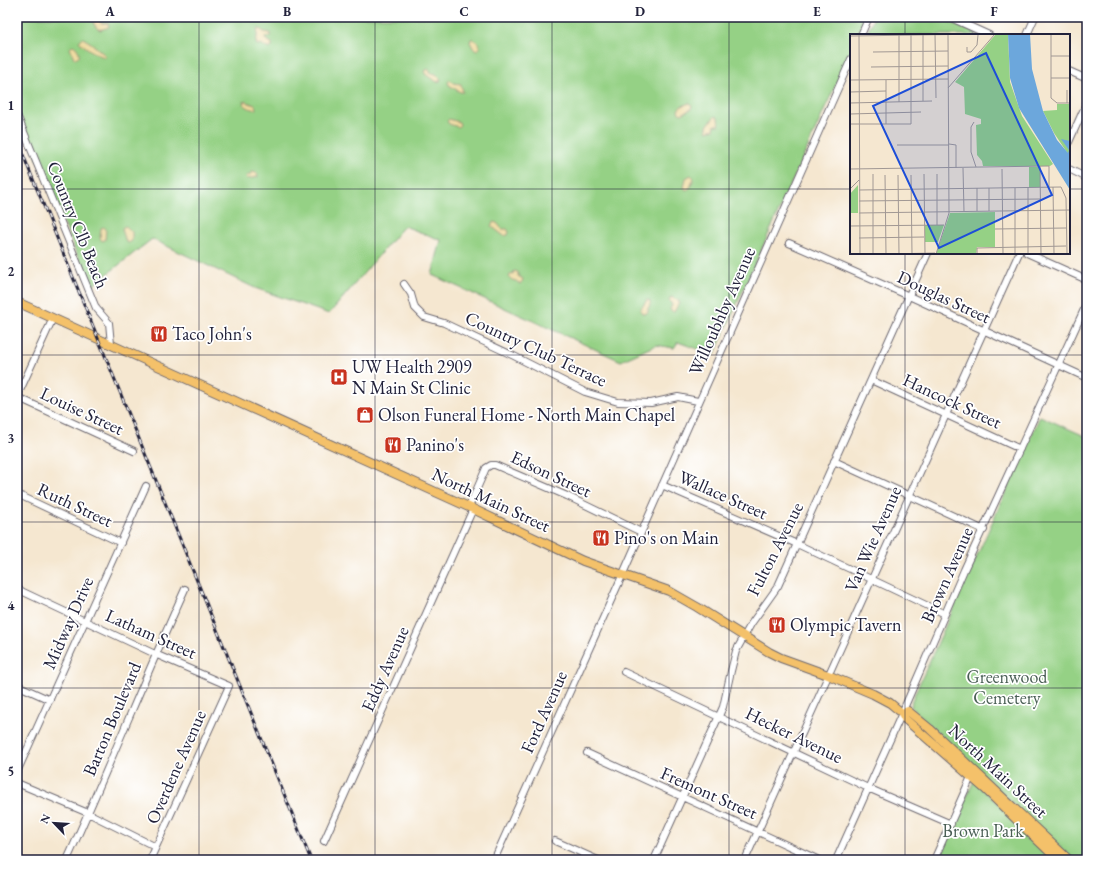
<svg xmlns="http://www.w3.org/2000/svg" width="1104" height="877" viewBox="0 0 1104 877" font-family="'EB Garamond',serif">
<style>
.green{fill:#95d185;stroke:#5c7a60}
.sand{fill:#eeda9e;stroke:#887e6c}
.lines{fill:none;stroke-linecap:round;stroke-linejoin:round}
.minor-casing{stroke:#6c676f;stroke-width:8}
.major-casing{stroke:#6c676f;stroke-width:10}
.minor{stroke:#fff;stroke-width:6}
.major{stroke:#f4c16a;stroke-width:8}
.rail-casing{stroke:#22223b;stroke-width:3}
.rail{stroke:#fff;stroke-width:1.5;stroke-dasharray:4.5;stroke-linecap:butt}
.grid{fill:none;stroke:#22223b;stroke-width:1;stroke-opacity:0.55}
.labels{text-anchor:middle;stroke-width:3.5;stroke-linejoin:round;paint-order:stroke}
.street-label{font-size:18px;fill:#22223b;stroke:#fff}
.poi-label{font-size:18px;fill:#22223b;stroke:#fff;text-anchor:start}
.park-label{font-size:18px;fill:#4a5f55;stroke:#fff}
.inset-road{fill:none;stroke:#a19894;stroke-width:1}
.view{fill:#1d4ed8;fill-opacity:0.15;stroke:#1d4ed8;stroke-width:2}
.inset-edge{fill:none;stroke:#22223b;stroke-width:2}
.neatline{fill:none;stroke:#22223b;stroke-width:1.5}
.grid-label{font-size:13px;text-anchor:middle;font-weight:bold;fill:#22223b}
</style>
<rect width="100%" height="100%" fill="#fff"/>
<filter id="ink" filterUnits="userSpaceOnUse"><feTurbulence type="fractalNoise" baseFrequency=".025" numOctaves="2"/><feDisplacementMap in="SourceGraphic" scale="8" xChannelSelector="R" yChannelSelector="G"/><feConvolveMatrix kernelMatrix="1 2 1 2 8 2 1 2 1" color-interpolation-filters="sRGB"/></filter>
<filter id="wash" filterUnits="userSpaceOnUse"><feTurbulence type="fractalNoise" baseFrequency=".012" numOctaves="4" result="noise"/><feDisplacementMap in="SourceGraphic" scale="16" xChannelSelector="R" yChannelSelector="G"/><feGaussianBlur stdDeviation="0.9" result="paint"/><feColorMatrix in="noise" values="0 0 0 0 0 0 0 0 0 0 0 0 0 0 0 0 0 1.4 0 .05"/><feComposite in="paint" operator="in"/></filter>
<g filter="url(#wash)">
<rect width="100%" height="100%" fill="#f5e7d0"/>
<path class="green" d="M 17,17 L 866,17 L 858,35 L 851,35 L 851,51 L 714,355 L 678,342 L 674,348 L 656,345 L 621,361 L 432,275 L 441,240 L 404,226 L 329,314 L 255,288 L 152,239 L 92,286 L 79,260 L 17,110 Z
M 874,17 L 939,17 L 979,35 L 866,35 Z
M 1040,416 L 1087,437 L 1087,860 L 1072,860 L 911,707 L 912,700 Z
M 974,781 L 1058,860 L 937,860 Z"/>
<path class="sand" d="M 98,18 L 101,23 L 108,23 L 109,27 L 100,30 L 95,26 L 93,21 L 94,19 Z
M 258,29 L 260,29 L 264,32 L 270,33 L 270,37 L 265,37 L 265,39 L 272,43 L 272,47 L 269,49 L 261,44 L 258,45 L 256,44 Z
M 83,38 L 91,43 L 105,55 L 106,57 C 101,58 81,45 79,41 Z
M 471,39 C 475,39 479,43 480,47 L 479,49 L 477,50 L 473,48 L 470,42 Z
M 73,45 C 77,47 80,52 79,57 L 75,59 L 74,58 L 70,48 Z
M 429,69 L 431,73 L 436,74 L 441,79 L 440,81 L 437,82 L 426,75 L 424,71 Z
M 450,80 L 453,83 L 461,84 L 463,92 L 460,92 L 449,85 L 448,82 Z
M 244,101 L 255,105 L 256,109 C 252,111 246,106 243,104 Z
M 689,103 L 692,105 L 691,109 L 682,114 L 679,113 L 678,110 L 680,107 Z
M 715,116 L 718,118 L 719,125 L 715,125 L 714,129 L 707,131 L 707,126 Z
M 449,119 L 459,122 L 460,125 L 458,127 L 449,124 L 447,121 Z
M 252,172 L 257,173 L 258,177 L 247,179 L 246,176 L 250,175 Z
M 691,175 L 694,178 L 690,188 L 686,190 L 684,187 L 686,178 Z
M 493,222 L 497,223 L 502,229 L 507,229 L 509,232 L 508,235 L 504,236 L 491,226 Z
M 126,226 L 132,232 L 132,241 L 128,243 L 126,242 L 122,229 L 123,227 Z
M 104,227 L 106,229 L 105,240 L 102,241 L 100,238 L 101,228 Z
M 514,271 L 518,272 L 518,276 L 523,279 L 522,282 L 520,284 L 516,281 L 512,280 L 509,277 L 510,275 L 513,274 Z
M 671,297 L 679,301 L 679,303 L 674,312 L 671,311 L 670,309 L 672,305 L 669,300 Z
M 647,300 L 649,300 L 651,304 L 648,308 L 648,312 L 645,314 L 642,313 L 640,310 Z"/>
</g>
<g filter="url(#ink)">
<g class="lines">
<g class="minor-casing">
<path id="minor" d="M 949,17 L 989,35
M 861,35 L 869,17
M 1027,35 L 1035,17
M 1069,71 L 1087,79
M 17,115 L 96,308 L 109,323 L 111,344
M 1069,142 L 1087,102
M 1069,169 L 1087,178
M 789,243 L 909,296 L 1087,378
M 1027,253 L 1087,280
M 404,284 L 411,294 L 415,308 L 424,317 L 444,323 L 514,356 L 585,392 L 618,402 L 651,403 L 678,397 L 698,401
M 871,380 L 1020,449
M 17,397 L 134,451
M 17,397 L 53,318
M 834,461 L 984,530
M 662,485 L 797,544 L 945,614
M 17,494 L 121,543
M 469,507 L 486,468 L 491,465 L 495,465 L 567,496 L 641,532
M 17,589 L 155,654 L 229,686 L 150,860
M 624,672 L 868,788 L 951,824
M 17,685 L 50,700
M 587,753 L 819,860
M 17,772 L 146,486
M 17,783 L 88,813 L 156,847
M 324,841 L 473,509
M 555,841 L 598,860
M 67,860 C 108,770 144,679 185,589
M 494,860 L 622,576 L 851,59
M 654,860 L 723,707 L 731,671 L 736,651 L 751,624 L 778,586 L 928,253
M 745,860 L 1019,253
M 836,860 L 902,713 L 964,570 L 1087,303
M 934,860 L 971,777"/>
</g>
<g class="major-casing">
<path id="major" d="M 17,302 L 473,509 L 583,561 L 669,591 L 697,607 L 769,652 L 781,658 L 828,675 L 873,694 L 890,703 L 902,713 L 905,719 L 985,789 L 1058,860
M 902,713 L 908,711 L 930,729 L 1069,860"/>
</g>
<use href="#minor" class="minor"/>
<use href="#major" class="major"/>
<g class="rail-casing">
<path id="rail" d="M 17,140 L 311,860"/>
</g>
<use href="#rail" class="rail"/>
</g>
</g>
<path class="grid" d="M 199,17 L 199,860M 375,17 L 375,860M 552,17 L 552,860M 729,17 L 729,860M 905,17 L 905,35M 17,189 L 851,189M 1069,189 L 1087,189M 905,253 L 905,860M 17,355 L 1087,355M 17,522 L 1087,522M 17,688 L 1087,688"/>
<defs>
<g id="restaurant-square" transform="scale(0.9)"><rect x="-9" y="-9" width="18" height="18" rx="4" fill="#c8321e" stroke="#fff"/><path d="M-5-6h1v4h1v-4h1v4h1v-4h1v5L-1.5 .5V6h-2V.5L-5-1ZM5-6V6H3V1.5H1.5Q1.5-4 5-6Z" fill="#fff"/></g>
<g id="hospital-square" transform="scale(0.9)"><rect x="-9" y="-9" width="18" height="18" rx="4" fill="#c8321e" stroke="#fff"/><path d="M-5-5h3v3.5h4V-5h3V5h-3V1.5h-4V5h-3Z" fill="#fff"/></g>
<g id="shop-square" transform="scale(0.9)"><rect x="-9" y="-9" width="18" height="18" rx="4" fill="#c8321e" stroke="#fff"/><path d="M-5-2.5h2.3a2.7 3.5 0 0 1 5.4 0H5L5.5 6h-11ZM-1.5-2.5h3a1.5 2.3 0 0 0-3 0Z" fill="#fff"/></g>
</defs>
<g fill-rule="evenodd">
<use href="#restaurant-square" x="159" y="334"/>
<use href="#hospital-square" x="339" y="377"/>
<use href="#shop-square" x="365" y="415"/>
<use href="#restaurant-square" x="393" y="445"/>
<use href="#restaurant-square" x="601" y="538"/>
<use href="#restaurant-square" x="777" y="625"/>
</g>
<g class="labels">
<g class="street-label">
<text transform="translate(78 225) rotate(68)" y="6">Country Clb Beach</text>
<text transform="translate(944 297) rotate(25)" y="6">Douglas Street</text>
<text transform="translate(722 311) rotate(-66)" y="6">Willoubhby Avenue</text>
<text transform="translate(536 349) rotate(25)" y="6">Country Club Terrace</text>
<text transform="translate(952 401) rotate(25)" y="6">Hancock Street</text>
<text transform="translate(82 411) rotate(25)" y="6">Louise Street</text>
<text transform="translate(551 474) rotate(25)" y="6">Edson Street</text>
<text transform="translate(723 495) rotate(24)" y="6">Wallace Street</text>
<text transform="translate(491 500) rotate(25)" y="6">North Main Street</text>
<text transform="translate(75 505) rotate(25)" y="6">Ruth Street</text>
<text transform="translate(873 539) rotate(-66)" y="6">Van Wie Avenue</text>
<text transform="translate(775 549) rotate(-63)" y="6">Fulton Avenue</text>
<text transform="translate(947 575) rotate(-66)" y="6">Brown Avenue</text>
<text transform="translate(68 623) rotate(-66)" y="6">Midway Drive</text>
<text transform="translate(151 634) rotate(24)" y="6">Latham Street</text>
<text transform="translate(385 669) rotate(-66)" y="6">Eddy Avenue</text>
<text transform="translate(544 712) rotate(-66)" y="6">Ford Avenue</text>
<text transform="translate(112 719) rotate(-67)" y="6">Barton Boulevard</text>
<text transform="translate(794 735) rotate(26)" y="6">Hecker Avenue</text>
<text transform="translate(176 767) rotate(-66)" y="6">Overdene Avenue</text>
<text transform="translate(998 771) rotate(43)" y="6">North Main Street</text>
<text transform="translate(709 793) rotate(24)" y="6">Fremont Street</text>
</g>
<g class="poi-label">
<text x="172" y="340">Taco John's</text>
<text x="352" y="373">UW Health 2909<tspan x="352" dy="21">N Main St Clinic</tspan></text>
<text x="378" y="421">Olson Funeral Home - North Main Chapel</text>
<text x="406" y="451">Panino's</text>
<text x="614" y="544">Pino's on Main</text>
<text x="790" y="631">Olympic Tavern</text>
</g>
<g class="park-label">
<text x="1007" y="683">Greenwood<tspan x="1007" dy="21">Cemetery</tspan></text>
<text x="983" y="837">Brown Park</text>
</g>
</g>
<g transform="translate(850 34)">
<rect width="220" height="220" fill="#f5e7d0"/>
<path d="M 146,0 L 158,0 L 160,48 L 172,82 L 203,130 L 200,132 L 133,132 L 132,127 L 127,121 L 126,91 L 131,90 L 131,85 L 115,80 L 114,53 L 105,48 ZM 207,70 L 220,70 L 220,123 L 204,99 L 193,77 L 207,76 ZM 179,133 L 190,133 L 190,153 L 179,153 ZM 8,151 L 8,179 L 0,179 L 0,160 ZM 145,178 L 145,213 L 127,213 L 126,220 L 86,220 L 100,179 ZM 75,191 L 94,191 L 88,208 L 75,208 Z" fill="#95d185"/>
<path d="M 158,0 L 180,0 L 182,35 L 193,77 L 207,106 L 218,119 L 219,116 L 211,105 L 220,107 L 220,156 L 169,74 L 160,44 Z" fill="#6ca7dc"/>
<path class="inset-road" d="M 9,0 L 10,220M 49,0 L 49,68M 73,0 L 73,67M 85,0 L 86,64M 201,0 L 201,64 L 207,69 L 220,69M 0,2 L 136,0M 117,13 L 117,18 L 121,18 L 127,11 L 128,1M 23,18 L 98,17M 201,22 L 220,22M 21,33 L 98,32M 201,44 L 220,44M 0,46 L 98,45M 36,46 L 36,90M 98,54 L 145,0M 217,56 L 217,69M 0,58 L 36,57M 0,69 L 82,67M 0,80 L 71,78M 124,88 L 121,93 L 121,118 L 126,133M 0,90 L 61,90 L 61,0M 99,110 L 106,111 L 106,134M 47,111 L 99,111M 190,132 L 191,220M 113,134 L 114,178M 0,135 L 199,132 L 199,153M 152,135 L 153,220M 23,140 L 23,220M 74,140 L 75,219M 35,141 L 36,220M 48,141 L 49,220M 61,141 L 62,220M 203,153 L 204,220M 127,154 L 127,177M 139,154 L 139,177M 165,154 L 165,220M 178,154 L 178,220M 0,155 L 9,146M 9,156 L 211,153 L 216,164 L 217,220M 9,167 L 191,165M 9,179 L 220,176M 87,191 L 87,140M 0,192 L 94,191M 145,195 L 216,194M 9,204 L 74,203M 35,220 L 85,219M 86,220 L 99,179 L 98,0M 127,220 L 127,214 L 216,212"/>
<path class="view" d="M 136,19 L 202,161 L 89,214 L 23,72 Z"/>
<rect width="220" height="220" class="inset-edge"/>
</g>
<rect width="1104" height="877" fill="none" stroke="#fff" stroke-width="44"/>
<g transform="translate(54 823) rotate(295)" stroke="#ffffff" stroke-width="3" paint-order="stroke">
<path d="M0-3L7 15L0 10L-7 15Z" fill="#22223b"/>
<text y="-6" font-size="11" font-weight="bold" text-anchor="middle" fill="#22223b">N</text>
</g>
<rect x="22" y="22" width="1060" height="833" class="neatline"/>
<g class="grid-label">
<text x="110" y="16">A</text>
<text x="287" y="16">B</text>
<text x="464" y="16">C</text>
<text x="640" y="16">D</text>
<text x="817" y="16">E</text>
<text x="994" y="16">F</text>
<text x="11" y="110">1</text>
<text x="11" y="276">2</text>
<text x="11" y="443">3</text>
<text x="11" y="610">4</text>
<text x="11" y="776">5</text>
</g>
</svg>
